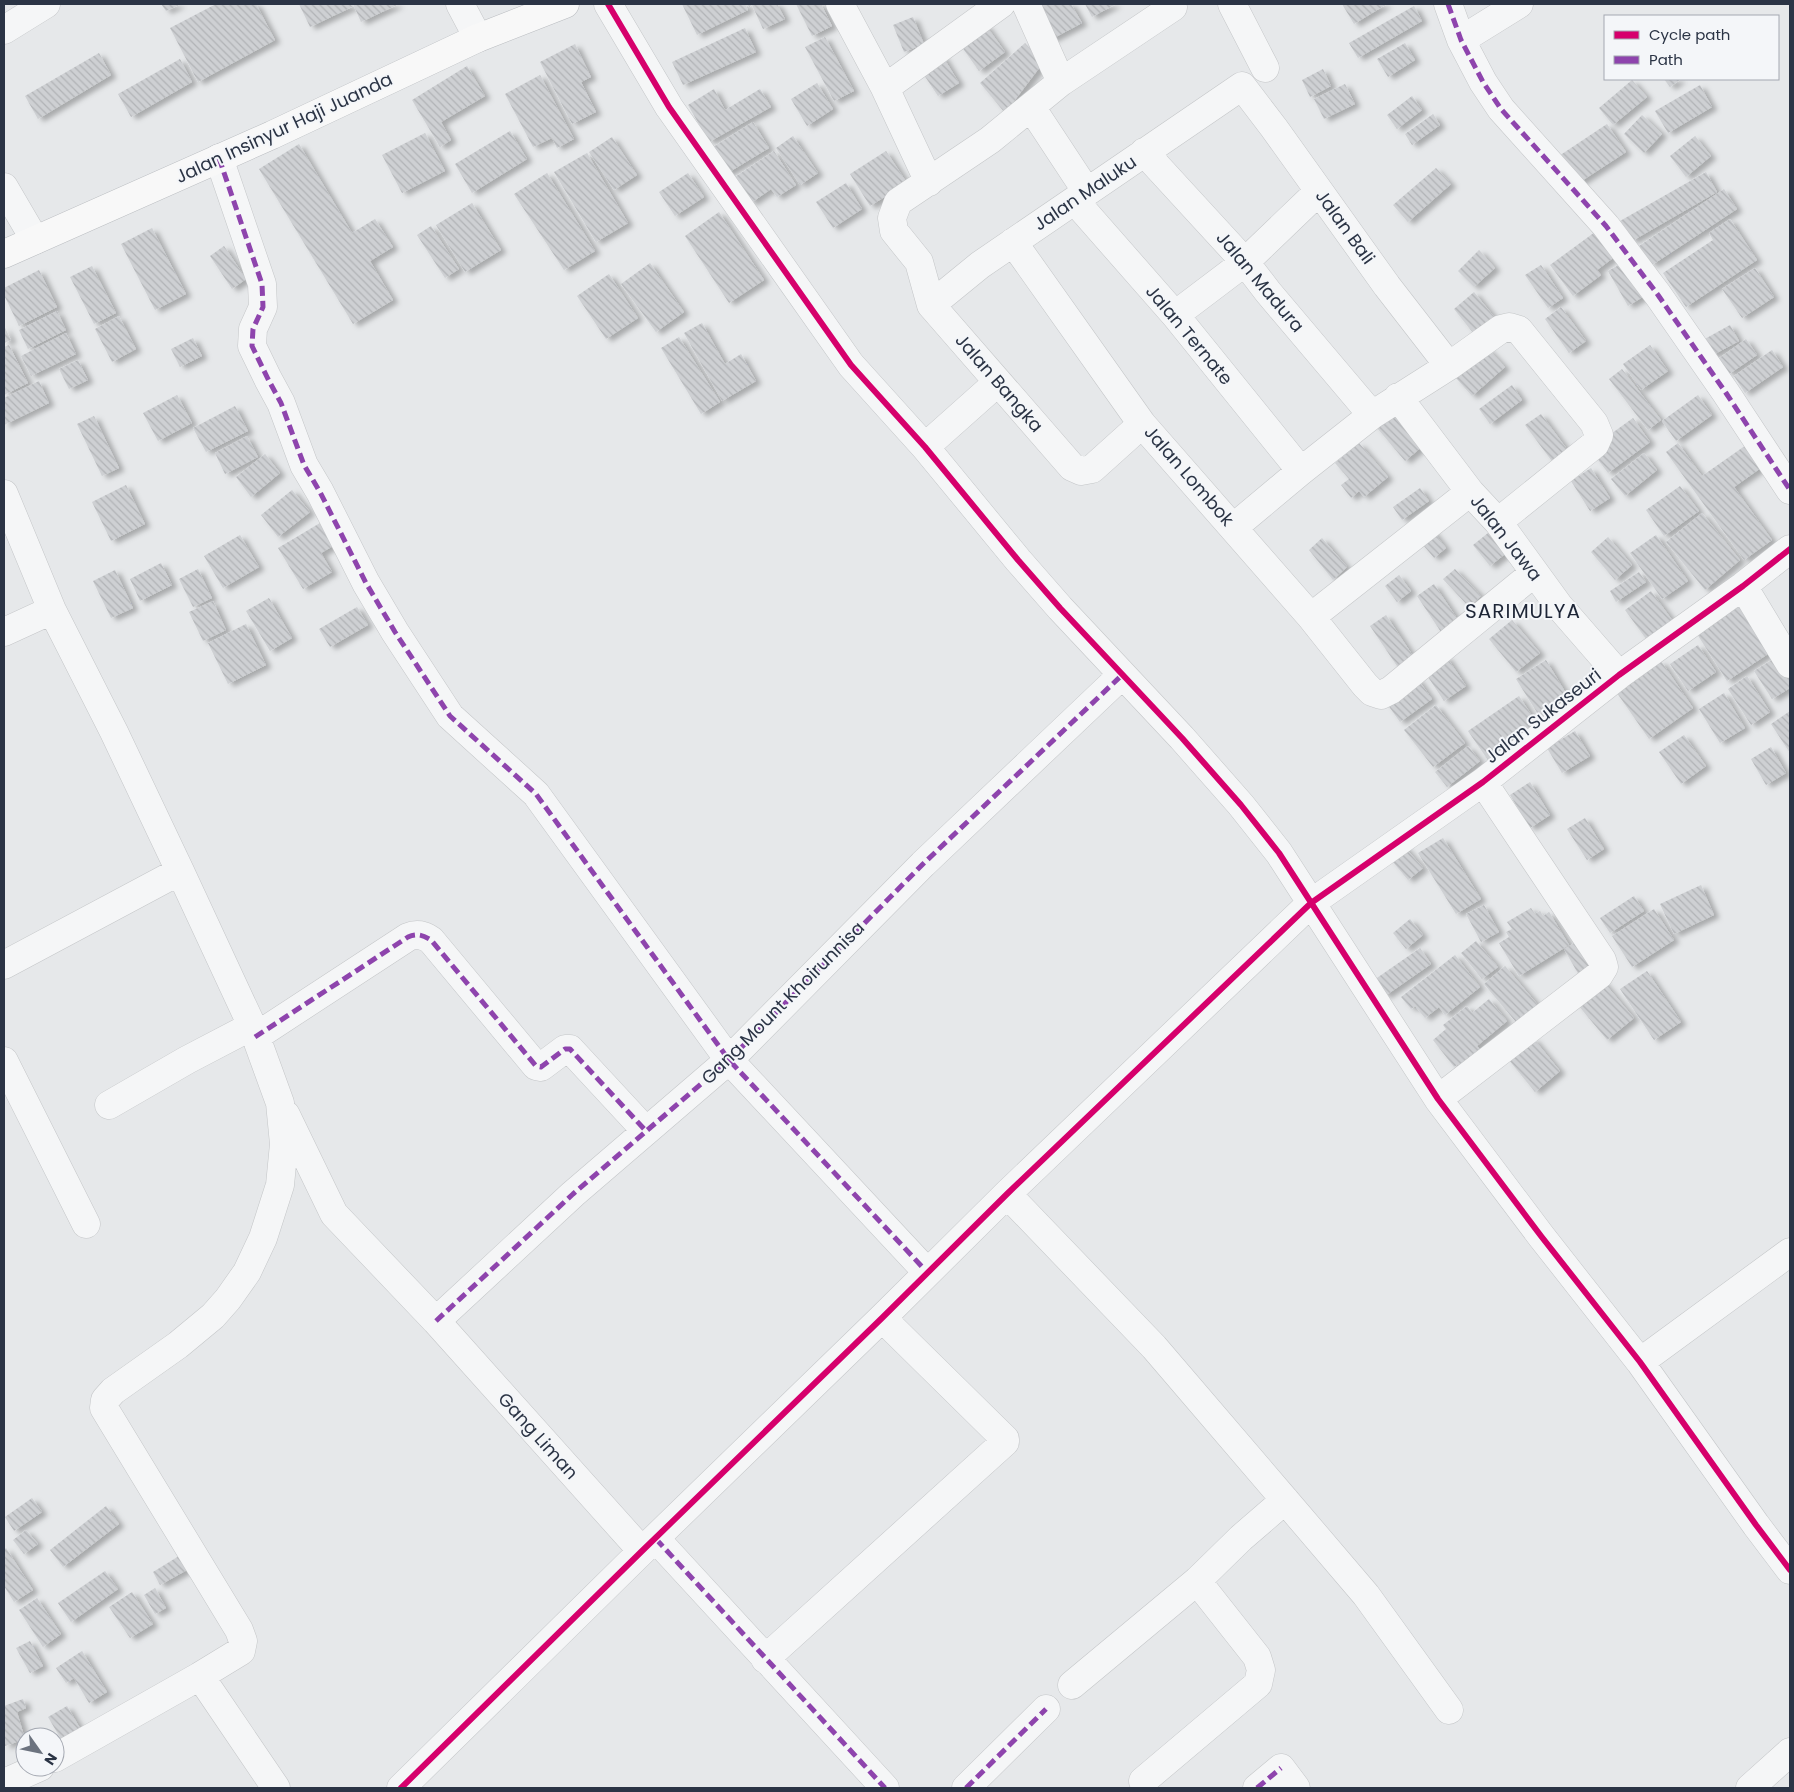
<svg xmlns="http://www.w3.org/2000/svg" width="1794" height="1792" viewBox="0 0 1794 1792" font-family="Poppins,sans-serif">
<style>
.building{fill:url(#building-back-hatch);filter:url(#shadow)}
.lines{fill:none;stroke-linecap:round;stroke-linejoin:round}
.minor-casing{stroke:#c4c6c8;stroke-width:29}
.highway-casing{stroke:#b8bbbf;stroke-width:29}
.minor{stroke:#f5f6f7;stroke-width:28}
.highway{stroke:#f8f8f8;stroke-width:28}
.quiet{stroke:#8e44ad;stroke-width:5;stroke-dasharray:10 5;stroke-linecap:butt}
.cycleway-casing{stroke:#f4f6f9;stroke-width:9}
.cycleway{stroke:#d6006c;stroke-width:6}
.labels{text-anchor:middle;stroke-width:4;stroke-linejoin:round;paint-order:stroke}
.street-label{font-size:18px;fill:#2b3445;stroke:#f4f6f9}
.quarter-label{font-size:20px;letter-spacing:1px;fill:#1d2536;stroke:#f4f6f9}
</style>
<defs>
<pattern id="building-back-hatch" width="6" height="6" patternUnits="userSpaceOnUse" patternTransform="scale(1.25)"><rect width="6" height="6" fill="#ced0d3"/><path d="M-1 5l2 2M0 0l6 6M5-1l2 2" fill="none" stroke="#b1b3b6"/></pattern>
<filter id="shadow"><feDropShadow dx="5.5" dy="3" stdDeviation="2.5" flood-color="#0004"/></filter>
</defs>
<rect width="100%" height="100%" fill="#e6e8ea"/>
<path class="building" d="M 161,4 L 181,4 L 166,11 Z
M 216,4 L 256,4 L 275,40 L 198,82 L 170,28 Z
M 299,4 L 351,4 L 352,7 L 310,27 Z
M 353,4 L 399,4 L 361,22 Z
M 682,4 L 745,4 L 748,10 L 697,35 Z
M 748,4 L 777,4 L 785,19 L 763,29 L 752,5 L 749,7 Z
M 796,4 L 821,4 L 832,26 L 812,36 Z
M 1032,4 L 1071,4 L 1082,23 L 1050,40 Z
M 1085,4 L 1116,4 L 1092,17 Z
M 1342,4 L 1387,4 L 1354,24 Z
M 1414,6 L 1422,21 L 1358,58 L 1349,43 Z
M 913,17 L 924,44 L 904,52 L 893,25 Z
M 985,24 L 1005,52 L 979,71 L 959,43 Z
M 745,28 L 756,52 L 683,85 L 672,62 Z
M 825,37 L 854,91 L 834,101 L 805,47 Z
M 1025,43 L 1043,63 L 1005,113 L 980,83 Z
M 1405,43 L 1415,60 L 1388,77 L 1377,59 Z
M 575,44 L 591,77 L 581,82 L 596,112 L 572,124 L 540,62 Z
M 99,53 L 111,75 L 38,119 L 25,96 Z
M 942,55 L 959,83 L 938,96 L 920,69 Z
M 180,59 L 192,82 L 131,117 L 118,94 Z
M 467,66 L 485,96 L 441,122 L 451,140 L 440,147 L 412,100 Z
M 1323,69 L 1331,86 L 1310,97 L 1302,80 Z
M 540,75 L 574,139 L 557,148 L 552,138 L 533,147 L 505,94 Z
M 1664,79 L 1681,79 L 1670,87 Z
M 1632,80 L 1647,97 L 1613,125 L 1599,108 Z
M 817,83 L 833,109 L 807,126 L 791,99 Z
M 1345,84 L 1355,104 L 1324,119 L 1314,99 Z
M 1700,85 L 1712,107 L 1668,133 L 1655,111 Z
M 714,89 L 725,110 L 760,89 L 771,107 L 709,142 L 688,105 Z
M 1412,96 L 1422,110 L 1397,129 L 1387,115 Z
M 1433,114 L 1440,125 L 1412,145 L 1405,134 Z
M 1642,115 L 1662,134 L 1644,153 L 1624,134 Z
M 753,122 L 769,148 L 726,174 L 710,149 Z
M 1607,124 L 1626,152 L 1577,184 L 1559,156 Z
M 510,131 L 527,159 L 472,193 L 455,164 Z
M 425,133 L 445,171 L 402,193 L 382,155 Z
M 793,136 L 818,173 L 800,185 L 776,148 Z
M 1695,136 L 1711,156 L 1686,177 L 1670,156 Z
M 612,137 L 637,175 L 614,190 L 589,152 Z
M 299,144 L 352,233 L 375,219 L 393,247 L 370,261 L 393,300 L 353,324 L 259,169 Z
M 774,151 L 796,185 L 777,197 L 771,189 L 751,203 L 735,177 Z
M 886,151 L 907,183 L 870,206 L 850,174 Z
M 587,153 L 628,223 L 596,242 L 554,172 Z
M 1436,168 L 1451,184 L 1408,222 L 1393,205 Z
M 1706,172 L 1717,192 L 1632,241 L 1620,221 Z
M 547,173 L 595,251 L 564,270 L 514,194 Z
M 688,173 L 704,197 L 675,216 L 659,192 Z
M 846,183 L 862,209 L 833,228 L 816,202 Z
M 1724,189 L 1737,209 L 1652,265 L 1639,246 Z
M 472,203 L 501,250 L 465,272 L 436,225 Z
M 719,212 L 764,280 L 729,303 L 685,236 Z
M 1730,219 L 1757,260 L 1686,307 L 1663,273 L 1713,240 L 1709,233 Z
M 431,226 L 459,269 L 445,278 L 417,235 Z
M 152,228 L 186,294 L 155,310 L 121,244 Z
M 1595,232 L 1613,258 L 1597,270 L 1601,275 L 1573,296 L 1550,265 Z
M 224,246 L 246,279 L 232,289 L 210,256 Z
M 1479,250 L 1495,268 L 1474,287 L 1458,271 Z
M 1626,261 L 1646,295 L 1628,306 L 1608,271 Z
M 650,263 L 684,312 L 656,332 L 621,284 Z
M 1541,265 L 1563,298 L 1548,308 L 1525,275 Z
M 92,266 L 116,313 L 94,324 L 70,277 Z
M 1755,268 L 1774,297 L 1742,318 L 1722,289 Z
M 39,270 L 57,307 L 19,326 L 4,295 L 4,288 Z
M 609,274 L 638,318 L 606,339 L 577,296 Z
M 1474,292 L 1495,318 L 1474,334 L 1454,309 Z
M 1561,307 L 1586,341 L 1569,353 L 1545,319 Z
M 57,311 L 66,330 L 28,349 L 19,330 Z
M 119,316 L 136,349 L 112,362 L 95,329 Z
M 702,323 L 725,364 L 741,354 L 756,381 L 722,401 L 684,333 Z
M 1730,325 L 1739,341 L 1711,356 L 1703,340 Z
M 4,326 L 11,340 L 4,343 Z
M 66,333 L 76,354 L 31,376 L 21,356 Z
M 679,337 L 720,402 L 701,414 L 661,348 Z
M 193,338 L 202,356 L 180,367 L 171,349 Z
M 1746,339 L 1757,355 L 1729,374 L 1718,359 Z
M 9,345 L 28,383 L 4,395 L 4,347 Z
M 1650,345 L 1668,371 L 1641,390 L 1623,364 Z
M 1487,348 L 1505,367 L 1472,396 L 1455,377 Z
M 1772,350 L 1783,367 L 1745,393 L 1734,376 Z
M 78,360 L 88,380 L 69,389 L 59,369 Z
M 1622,369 L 1661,420 L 1648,430 L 1609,379 Z
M 39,381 L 49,403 L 4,425 L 4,398 Z
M 1512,385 L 1522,400 L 1490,424 L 1479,409 Z
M 177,395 L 192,423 L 158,441 L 143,413 Z
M 1698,395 L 1712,415 L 1676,441 L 1662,421 Z
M 235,406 L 248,431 L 206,452 L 193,428 Z
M 1391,406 L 1424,445 L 1405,461 L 1372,422 Z
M 1541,414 L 1569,452 L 1554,464 L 1525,425 Z
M 94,416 L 119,468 L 102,476 L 77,424 Z
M 1633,418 L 1650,442 L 1608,473 L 1590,449 Z
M 247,436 L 258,457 L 225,474 L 215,453 Z
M 1359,443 L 1388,477 L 1364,497 L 1359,491 L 1351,498 L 1341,485 L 1349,479 L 1335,463 Z
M 1678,443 L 1702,476 L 1749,443 L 1765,465 L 1734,487 L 1772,540 L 1744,560 L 1666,452 Z
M 1644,453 L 1657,470 L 1625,496 L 1611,479 Z
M 265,454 L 280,473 L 251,497 L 236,477 Z
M 1591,468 L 1610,498 L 1590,511 L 1571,481 Z
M 126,485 L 145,524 L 111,541 L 92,502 Z
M 1680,486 L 1699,511 L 1664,536 L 1646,510 Z
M 1420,488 L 1429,501 L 1402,520 L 1393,507 Z
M 292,490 L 310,512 L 278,537 L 261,515 Z
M 1702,513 L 1740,560 L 1705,590 L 1666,542 Z
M 320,523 L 333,546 L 321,553 L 332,572 L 303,589 L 278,548 Z
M 1431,529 L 1446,548 L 1434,558 L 1418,539 Z
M 1493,529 L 1510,550 L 1490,566 L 1473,545 Z
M 240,535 L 259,567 L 223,588 L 204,556 Z
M 1656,535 L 1688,581 L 1662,599 L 1630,553 Z
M 1608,537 L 1632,565 L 1615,580 L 1591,552 Z
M 1322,538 L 1347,567 L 1333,580 L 1309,550 Z
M 161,563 L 172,585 L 140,601 L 130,579 Z
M 198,569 L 212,598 L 193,607 L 179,579 Z
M 1455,569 L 1481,596 L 1469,607 L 1443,579 Z
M 115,570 L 133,608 L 111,618 L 93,581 Z
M 1639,572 L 1646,582 L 1616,602 L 1610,591 Z
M 1399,575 L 1411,591 L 1397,602 L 1385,586 Z
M 1434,584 L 1458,620 L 1441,632 L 1417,596 Z
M 1651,591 L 1675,624 L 1649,643 L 1625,610 Z
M 269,598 L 292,638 L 270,651 L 246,611 Z
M 213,601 L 226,630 L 203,641 L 189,612 Z
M 1744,603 L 1774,650 L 1727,681 L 1697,634 Z
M 357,607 L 368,625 L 330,647 L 319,629 Z
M 1386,615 L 1415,659 L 1399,669 L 1370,626 Z
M 1512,620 L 1540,653 L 1516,672 L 1489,639 Z
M 246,624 L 266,665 L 228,684 L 208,643 Z
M 1698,645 L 1716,672 L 1688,691 L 1670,664 Z
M 1446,656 L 1466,686 L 1444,701 L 1424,671 Z
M 1778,656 L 1790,677 L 1790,688 L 1772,699 L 1754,671 Z
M 1546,660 L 1567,695 L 1538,714 L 1516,679 Z
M 1661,661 L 1693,708 L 1649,739 L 1617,693 Z
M 1747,676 L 1770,712 L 1751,725 L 1728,689 Z
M 1417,678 L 1432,699 L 1400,722 L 1385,701 Z
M 1724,693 L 1745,728 L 1720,743 L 1699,709 Z
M 1519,696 L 1540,728 L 1490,763 L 1468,731 Z
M 1436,705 L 1465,743 L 1433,767 L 1404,730 Z
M 1790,711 L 1790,753 L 1771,724 Z
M 1575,731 L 1590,756 L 1562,773 L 1547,748 Z
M 1684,735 L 1706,766 L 1681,784 L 1659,752 Z
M 1468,746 L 1480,761 L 1447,787 L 1435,772 Z
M 1771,747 L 1786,773 L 1766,785 L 1751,759 Z
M 1530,782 L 1550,815 L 1530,828 L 1510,795 Z
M 1585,818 L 1604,849 L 1587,860 L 1567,829 Z
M 1443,838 L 1481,899 L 1456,914 L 1418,853 Z
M 1402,844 L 1423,868 L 1408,880 L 1388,856 Z
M 1701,885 L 1714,915 L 1674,934 L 1660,904 Z
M 1634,896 L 1644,911 L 1610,933 L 1600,918 Z
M 1484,905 L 1499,932 L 1481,942 L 1466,914 Z
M 1531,908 L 1535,914 L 1540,911 L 1543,916 L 1549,912 L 1569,945 L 1519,976 L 1499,943 L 1509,937 L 1506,932 L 1512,929 L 1507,922 Z
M 1654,909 L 1674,940 L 1632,967 L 1612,936 Z
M 1410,919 L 1423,935 L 1406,949 L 1393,933 Z
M 1583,938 L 1599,966 L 1580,977 L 1564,949 Z
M 1476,941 L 1498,967 L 1482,979 L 1461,953 Z
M 1420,948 L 1431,964 L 1385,996 L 1374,980 Z
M 1455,955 L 1480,987 L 1445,1015 L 1439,1007 L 1425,1018 L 1415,1006 L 1411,1009 L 1401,997 Z
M 1505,966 L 1542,1010 L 1521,1028 L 1484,984 Z
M 1647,971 L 1681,1022 L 1654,1040 L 1620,989 Z
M 1600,978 L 1634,1018 L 1607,1040 L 1574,1000 Z
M 1489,999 L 1507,1021 L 1477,1046 L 1486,1057 L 1466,1074 L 1458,1064 L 1454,1067 L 1433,1040 L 1446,1029 L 1443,1025 L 1467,1006 L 1472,1013 Z
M 1533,1038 L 1560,1071 L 1535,1092 L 1508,1059 Z
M 32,1498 L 42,1512 L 14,1531 L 5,1517 Z
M 106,1506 L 119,1524 L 63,1567 L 50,1550 Z
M 26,1530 L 38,1544 L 24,1554 L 13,1540 Z
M 6,1548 L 33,1590 L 14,1602 L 4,1586 L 4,1550 Z
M 179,1556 L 187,1570 L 160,1585 L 153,1572 Z
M 105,1571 L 118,1589 L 71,1622 L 58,1603 Z
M 155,1588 L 166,1608 L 155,1614 L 144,1595 Z
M 132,1592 L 153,1624 L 130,1638 L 109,1607 Z
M 37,1598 L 61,1634 L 43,1647 L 19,1610 Z
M 30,1641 L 43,1666 L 30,1673 L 16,1648 Z
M 82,1651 L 107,1692 L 89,1703 L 74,1678 L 66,1683 L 56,1668 Z
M 23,1699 L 26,1708 L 17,1712 L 25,1739 L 5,1746 L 4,1706 Z
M 67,1706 L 84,1735 L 65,1746 L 48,1717 Z"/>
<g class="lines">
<g class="minor-casing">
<path id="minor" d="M 460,4 L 478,38
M 608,4 L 669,107 L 851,365 L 925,447 L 1018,560 L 1060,608 L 1182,738 L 1241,805 L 1279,853 L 1438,1099 L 1541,1236 L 1640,1362 L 1756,1525 L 1790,1570
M 840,4 L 885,88 L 929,182
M 1026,4 L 1061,82
M 1232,4 L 1265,68
M 1448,4 L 1461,40 L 1483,82 L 1501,109 L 1606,226 L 1658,295 L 1726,393 L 1790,490
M 4,30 L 46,4
M 1461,40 L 1519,4
M 885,88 L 1001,4
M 1031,107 L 1087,192
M 1144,152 L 1245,262 L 1268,292 L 1372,415
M 219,158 L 262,284 L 263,307 L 253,329 L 252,346 L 268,379 L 281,403 L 304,465 L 320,492 L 366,583 L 395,632 L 450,716 L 536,794 L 729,1060 L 927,1272
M 4,187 L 35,240
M 1075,201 L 1175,315 L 1301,471
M 1013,242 L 1142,424 L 1311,617 L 1365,685 L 1372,692 L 1381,695 L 1391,690 L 1534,573
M 931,305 L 980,265 L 1242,86 L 1274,128 L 1387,286 L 1449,366
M 1175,315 L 1245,262 L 1319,191
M 1398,397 L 1470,492 L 1498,522 L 1559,606 L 1619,675
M 1142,424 L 1092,469 L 1081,471 L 1072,467 L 931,305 L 919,262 L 894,231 L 892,218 L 898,202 L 990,140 L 1061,82 L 1173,7
M 925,447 L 998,382
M 4,494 L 52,610 L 114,732 L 180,871 L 252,1026 L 280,1103 L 284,1144 L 280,1185 L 263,1238 L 247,1272 L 228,1299 L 213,1316 L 178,1345 L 113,1391 L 105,1400 L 104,1408 L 239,1630 L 243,1641 L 241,1651 L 200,1676
M 1234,527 L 1301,471 L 1372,415 L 1449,366 L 1501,329 L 1509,327 L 1519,330 L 1594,423 L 1599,435 L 1595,444 L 1498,522
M 1743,586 L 1790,664
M 1311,617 L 1470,492
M 4,632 L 52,610
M 4,965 L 180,871
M 255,1037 L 408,937 C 417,933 423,935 431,940 L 536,1066 L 541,1067 L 565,1049 L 570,1049 L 646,1131
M 4,1061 L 86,1224
M 1438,1099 L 1599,975 L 1604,967 L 1602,960 L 1483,782
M 109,1105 L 187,1060 L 252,1026
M 286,1115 L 334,1214 L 436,1321 L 642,1551
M 1007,1194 L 1154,1347 L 1285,1500 L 1366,1595 L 1449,1710
M 436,1321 L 573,1194 L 729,1060 L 923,864 L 1122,675
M 1640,1362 L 1790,1252
M 656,1539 L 885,1788
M 765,1659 L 1005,1442 L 1005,1439 L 882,1318
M 1072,1685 L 1197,1581 L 1241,1538 L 1285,1500
M 55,1758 L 200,1676 L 276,1788
M 1143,1781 L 1258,1684 L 1261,1670 L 1257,1657 L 1197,1581
M 4,1783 L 40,1767
M 401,1788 L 642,1551 L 882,1318 L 1007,1194 L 1311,903 L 1483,782 L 1619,675 L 1743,586 L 1790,549
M 966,1788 L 1046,1709
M 1257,1788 L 1281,1768 L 1296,1788
M 1750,1788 L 1790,1752"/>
</g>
<g class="highway-casing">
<path id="highway" d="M 4,254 L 272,135 L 478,38 L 565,4"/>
</g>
<use href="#minor" class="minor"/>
<use href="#highway" class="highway"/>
<path class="quiet" d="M 1448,4 L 1461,40 L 1483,82 L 1501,109 L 1606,226 L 1658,295 L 1726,393 L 1790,490
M 219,158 L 262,284 L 263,307 L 253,329 L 252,346 L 268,379 L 281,403 L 304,465 L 320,492 L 366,583 L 395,632 L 450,716 L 536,794 L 729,1060 L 927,1272
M 255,1037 L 408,937 C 417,933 423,935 431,940 L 536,1066 L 541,1067 L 565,1049 L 570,1049 L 646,1131
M 436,1321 L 573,1194 L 729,1060 L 923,864 L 1122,675
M 656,1539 L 885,1788
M 966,1788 L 1046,1709
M 1257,1788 L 1281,1768"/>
<g class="cycleway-casing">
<path id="cycleway" d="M 608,4 L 669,107 L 851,365 L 925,447 L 1018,560 L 1060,608 L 1182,738 L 1241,805 L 1279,853 L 1438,1099 L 1541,1236 L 1640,1362 L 1756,1525 L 1790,1570
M 401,1788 L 642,1551 L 882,1318 L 1007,1194 L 1311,903 L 1483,782 L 1619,675 L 1743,586 L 1790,549"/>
</g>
<use href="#cycleway" class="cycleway"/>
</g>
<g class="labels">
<g class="street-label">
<text transform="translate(284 128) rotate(-25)" y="6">Jalan Insinyur Haji Juanda</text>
<text transform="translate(1085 193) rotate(-34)" y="6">Jalan Maluku</text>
<text transform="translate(1345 227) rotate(54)" y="6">Jalan Bali</text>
<text transform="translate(1260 282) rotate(50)" y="6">Jalan Madura</text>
<text transform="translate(1189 335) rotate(50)" y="6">Jalan Ternate</text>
<text transform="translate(999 383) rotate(49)" y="6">Jalan Bangka</text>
<text transform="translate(1189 476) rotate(49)" y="6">Jalan Lombok</text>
<text transform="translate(1506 538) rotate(52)" y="6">Jalan Jawa</text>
<text transform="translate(1543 716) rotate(-38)" y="6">Jalan Sukaseuri</text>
<text transform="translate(783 1003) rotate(-45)" y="6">Gang Mount Khoirunnisa</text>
<text transform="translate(538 1436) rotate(48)" y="6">Gang Liman</text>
</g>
<g class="quarter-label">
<text x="1523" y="618">SARIMULYA</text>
</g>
</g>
<rect width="1794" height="1792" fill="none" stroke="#2b3445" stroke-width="10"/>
<rect x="1604" y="15" width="175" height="65" fill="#f4f6f9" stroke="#a4a8b1"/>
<rect x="1614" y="31" width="25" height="8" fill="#d6006c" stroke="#a4a8b1"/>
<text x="1649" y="40" font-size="15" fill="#2b3445">Cycle path</text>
<rect x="1614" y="56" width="25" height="8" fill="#8e44ad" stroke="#a4a8b1"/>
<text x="1649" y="65" font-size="15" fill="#2b3445">Path</text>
<g transform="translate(40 1752) rotate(123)"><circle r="24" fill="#f4f6f9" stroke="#a4a8b1"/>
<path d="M0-4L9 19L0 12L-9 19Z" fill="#6c737f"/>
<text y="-8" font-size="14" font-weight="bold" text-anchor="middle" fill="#2b3445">N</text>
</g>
</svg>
